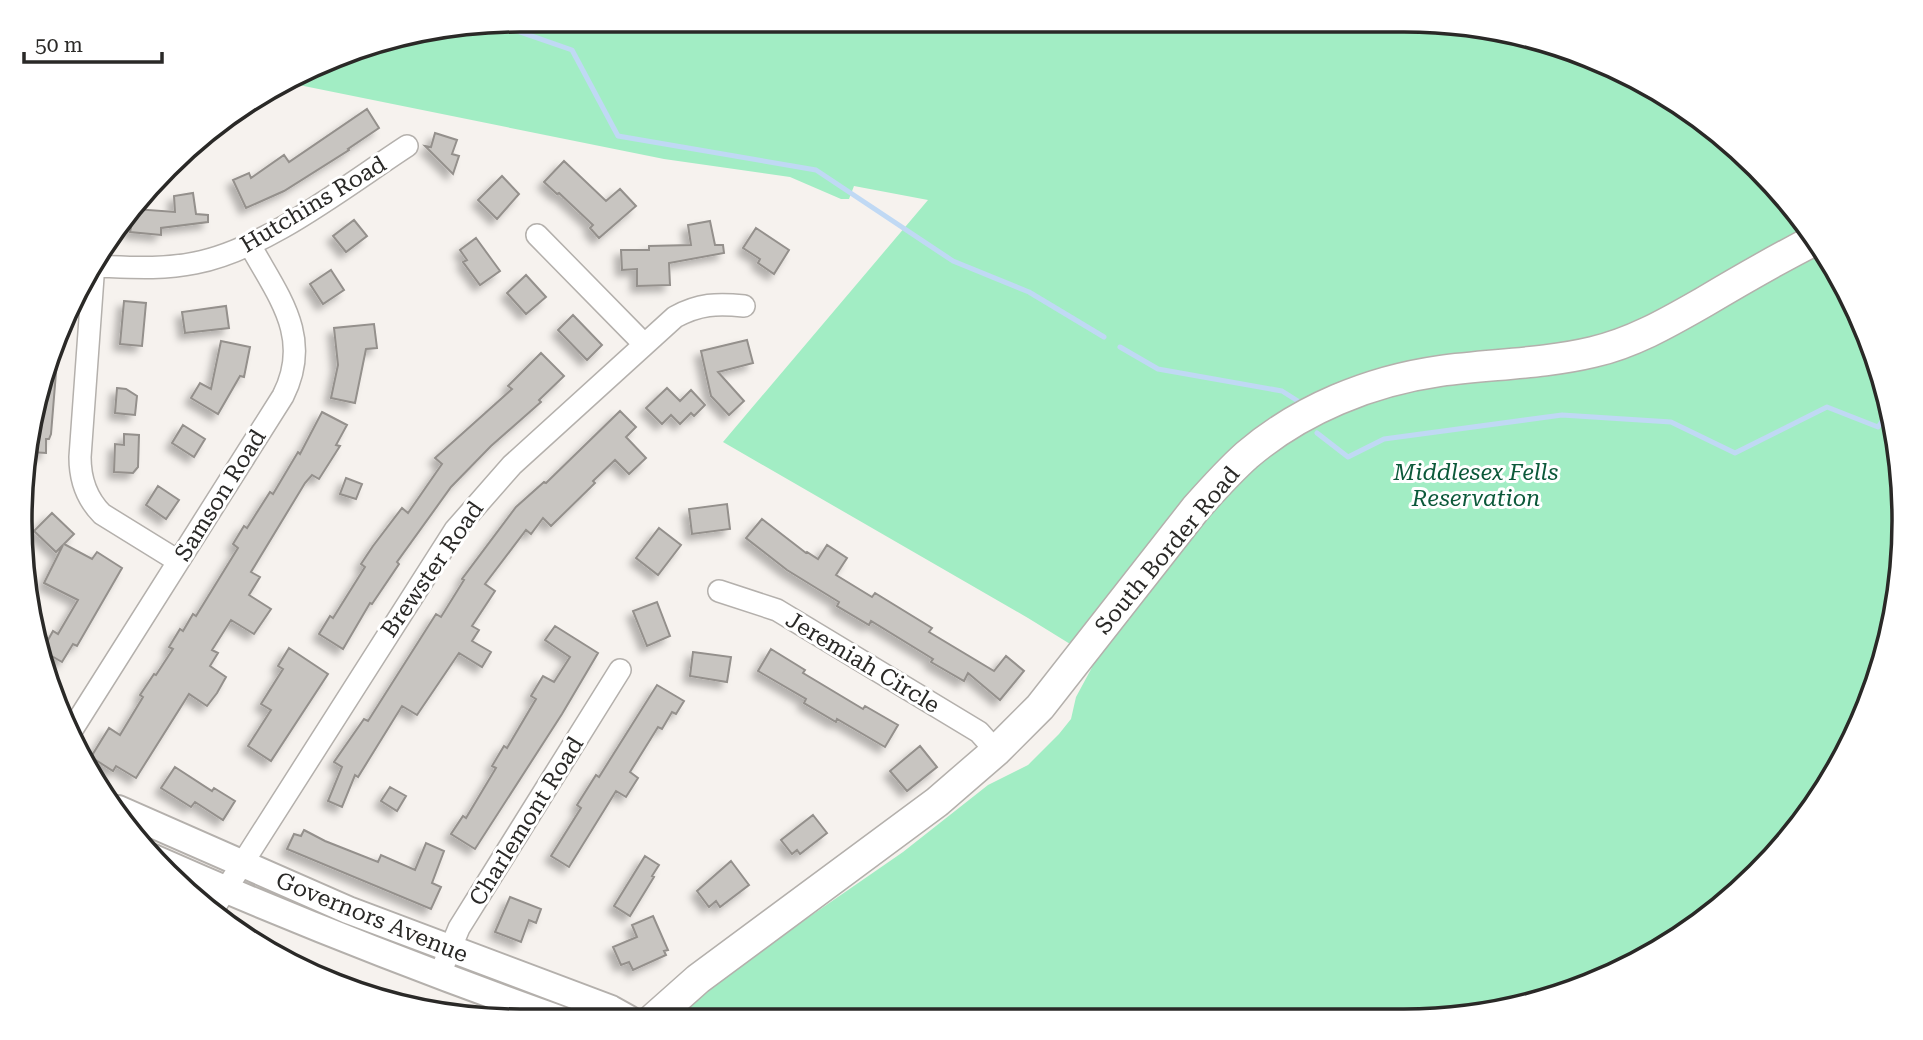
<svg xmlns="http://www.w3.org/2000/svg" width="1923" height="1040" viewBox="0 0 1923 1040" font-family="'Roboto Serif',serif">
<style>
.green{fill:#a2edc4}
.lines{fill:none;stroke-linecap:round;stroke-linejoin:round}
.stream{stroke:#c0d9f4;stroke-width:5}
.building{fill:#c8c5c1;stroke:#94908c;stroke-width:2;filter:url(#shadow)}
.minor-casing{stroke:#b4b0ac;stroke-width:24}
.tertiary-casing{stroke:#b4b0ac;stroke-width:30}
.secondary-casing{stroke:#b4b0ac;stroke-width:33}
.minor{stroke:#fff;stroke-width:21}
.tertiary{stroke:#fff;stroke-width:26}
.secondary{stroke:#fff;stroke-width:30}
.labels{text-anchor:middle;stroke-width:6;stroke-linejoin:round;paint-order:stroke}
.street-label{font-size:23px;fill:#2a2927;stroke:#fff}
.park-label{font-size:23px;font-style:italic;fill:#0c593a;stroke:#fff}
.rim{fill:none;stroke:#2a2927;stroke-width:3.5}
</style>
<defs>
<filter id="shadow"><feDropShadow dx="-6" dy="6" stdDeviation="3.5" flood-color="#0004"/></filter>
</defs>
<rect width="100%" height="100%" fill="#f6f2ee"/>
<path class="green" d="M 520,19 L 1435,20 L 1533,36 L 1653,86 L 1733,143 L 1800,215 L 1852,298 L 1887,390 L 1903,487 L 1900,585 L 1877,681 L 1837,770 L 1779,850 L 1682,936 L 1564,994 L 1468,1017 L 671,1019 L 760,951 L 903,852 L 988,785 L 1028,765 L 1059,734 L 1071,719 L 1076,697 L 1096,660 L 1028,618 L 723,442 L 928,200 L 854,186 L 849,199 L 841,199 L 790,177 L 664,159 L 289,83 L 359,46 Z"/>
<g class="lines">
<path class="stream" d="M 506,22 L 503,26 L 572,50 L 618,136 L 816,170 L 953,261 L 1029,292 L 1104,337
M 1120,347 L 1158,369 L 1282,391 L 1301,403
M 1317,433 L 1348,457 L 1384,439 L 1562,415 L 1671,422 L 1735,453 L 1827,407 L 1878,427 L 1890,411"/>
</g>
<path class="building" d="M 367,109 L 379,128 L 348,149 L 349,150 L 284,191 L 246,208 L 233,180 L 249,173 L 251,178 L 284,155 L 289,162 Z
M 435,133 L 457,140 L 452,154 L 459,156 L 453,174 L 425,146 L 431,147 Z
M 564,161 L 606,201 L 620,189 L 636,206 L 599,238 L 590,228 L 593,225 L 559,193 L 557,194 L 544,182 Z
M 502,176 L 519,194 L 497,219 L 478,200 Z
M 193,193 L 196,214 L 208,215 L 208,222 L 161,228 L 161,235 L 130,232 L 135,209 L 175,212 L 174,196 Z
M 354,220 L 367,236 L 346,252 L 333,236 Z
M 710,221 L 715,245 L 723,245 L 724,253 L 669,263 L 670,285 L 637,286 L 637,269 L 622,270 L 621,250 L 649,250 L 649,246 L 691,245 L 688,225 Z
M 756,228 L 789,250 L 774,274 L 758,263 L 760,259 L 743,248 Z
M 476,238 L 500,271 L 480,285 L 463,262 L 467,260 L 460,250 Z
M 331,270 L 344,290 L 323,304 L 310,284 Z
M 526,275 L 546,297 L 526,314 L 507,293 Z
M 124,301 L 146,303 L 142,346 L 120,344 Z
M 226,306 L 229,328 L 185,333 L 182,312 Z
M 573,315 L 602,345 L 587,360 L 558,330 Z
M 374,324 L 377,348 L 366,349 L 355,403 L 331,398 L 338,365 L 334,328 Z
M 747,340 L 753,363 L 718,372 L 744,401 L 729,415 L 711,396 L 701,351 Z
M 221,341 L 250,347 L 244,377 L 240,376 L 218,414 L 191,398 L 200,383 L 211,389 Z
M 56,348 L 58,348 L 51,434 L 49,439 L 46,439 L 46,453 L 30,452 L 36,391 Z
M 541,353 L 564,376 L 539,400 L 541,402 L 491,446 L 451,487 L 397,562 L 399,564 L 372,604 L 370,603 L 343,649 L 319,634 L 330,616 L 333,618 L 365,567 L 361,564 L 373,546 L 402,508 L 408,513 L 442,464 L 435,458 L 512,389 L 508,386 Z
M 117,388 L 126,389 L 137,396 L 135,415 L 115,413 Z
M 667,388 L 680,401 L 691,390 L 705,405 L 694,416 L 691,413 L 680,424 L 671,415 L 662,424 L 646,408 Z
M 620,411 L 636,427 L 626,437 L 646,458 L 629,474 L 615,460 L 593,481 L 595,483 L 551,526 L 543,518 L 531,534 L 526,530 L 485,584 L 495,591 L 472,626 L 479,630 L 472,641 L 491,652 L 482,667 L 459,653 L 417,715 L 402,706 L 358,777 L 355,775 L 342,807 L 328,801 L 342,767 L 334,762 L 364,719 L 368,721 L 436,614 L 441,617 L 464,580 L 462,579 L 516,507 L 544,482 L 546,483 Z
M 322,412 L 347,425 L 336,445 L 340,446 L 319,479 L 312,475 L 305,483 L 251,572 L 260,577 L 249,595 L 271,609 L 254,634 L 231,620 L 212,650 L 218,653 L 210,666 L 226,677 L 217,693 L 207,706 L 189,694 L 136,778 L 116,766 L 113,771 L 91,757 L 109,728 L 120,735 L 143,697 L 140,695 L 154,674 L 156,675 L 173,649 L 169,647 L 180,629 L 183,631 L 193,614 L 196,616 L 238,548 L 233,544 L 244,526 L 247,528 L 270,492 L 273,494 L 298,452 L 300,454 Z
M 183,425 L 205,439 L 194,457 L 172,443 Z
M 124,434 L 139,435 L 138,467 L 133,473 L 114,472 L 115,444 L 124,445 Z
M 346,478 L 362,484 L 356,499 L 340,494 Z
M 158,486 L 179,500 L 166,519 L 146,505 Z
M 727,504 L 730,529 L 692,534 L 689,509 Z
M 52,513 L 74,534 L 64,544 L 92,559 L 97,552 L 122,568 L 77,646 L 73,644 L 62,662 L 43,651 L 43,649 L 53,631 L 58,634 L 78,600 L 44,583 L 63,545 L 56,552 L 34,531 Z
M 762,519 L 806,553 L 807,552 L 818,559 L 827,545 L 847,558 L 836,575 L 872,597 L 875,593 L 932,628 L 929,632 L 994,671 L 1006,656 L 1024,671 L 1000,700 L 968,673 L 964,681 L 931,662 L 933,659 L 871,621 L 869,625 L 837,606 L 839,602 L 787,570 L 746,538 Z
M 659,528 L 681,545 L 658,575 L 636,558 Z
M 657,602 L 670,636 L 647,646 L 633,611 Z
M 555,626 L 598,653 L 562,714 L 475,849 L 451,834 L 463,816 L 466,818 L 496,768 L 492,766 L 504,746 L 507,748 L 536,699 L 531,696 L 543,676 L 554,682 L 570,657 L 545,640 Z
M 289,648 L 328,674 L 271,761 L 248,746 L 271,710 L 261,704 L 283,669 L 278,666 Z
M 771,649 L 805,670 L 803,673 L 863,709 L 865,706 L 898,725 L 885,747 L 837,719 L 836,722 L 804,703 L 806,699 L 758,671 Z
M 693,652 L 731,657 L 727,682 L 690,676 Z
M 657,685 L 684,701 L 676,714 L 672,712 L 662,729 L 658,727 L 630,772 L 638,778 L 626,797 L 616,791 L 569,867 L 551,856 L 581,808 L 577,805 L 596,775 L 599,777 Z
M 920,746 L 937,767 L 907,791 L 890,771 Z
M 175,767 L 212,791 L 214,788 L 235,801 L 223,820 L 195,802 L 191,807 L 161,788 Z
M 390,787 L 406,796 L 397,811 L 381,801 Z
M 813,815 L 827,833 L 800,854 L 797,850 L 792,854 L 781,840 Z
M 304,830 L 325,841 L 378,862 L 381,855 L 415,870 L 426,843 L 444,851 L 432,883 L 441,887 L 431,909 L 287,849 L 294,834 L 301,836 Z
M 645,856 L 659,865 L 652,876 L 654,877 L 630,916 L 614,906 Z
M 731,861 L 749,885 L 720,907 L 716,901 L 709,907 L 697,891 Z
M 510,897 L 541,909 L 536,923 L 529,920 L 521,942 L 495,932 Z
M 653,916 L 668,950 L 664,951 L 666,955 L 633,970 L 629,962 L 621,965 L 613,947 L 637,937 L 632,925 Z"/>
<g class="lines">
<g class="minor-casing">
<path id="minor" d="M 537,235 L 644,344
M 94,263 L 80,457 C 80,479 86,498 102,514 L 178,561
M 92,266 C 127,267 161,270 195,263 C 265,250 347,185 407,146
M 719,591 L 777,610 L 979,732 L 996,751
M 70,733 L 283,396 C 313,337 278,296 250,245
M 214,908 L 455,530 L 512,465 L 675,317 C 699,304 717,303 744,306
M 439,976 L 459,928 L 620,670"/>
</g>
<g class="tertiary-casing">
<path id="tertiary" d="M 118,809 L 348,910 L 611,1009 L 629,1019
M 153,858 C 286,917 422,970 559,1019"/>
</g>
<g class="secondary-casing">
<path id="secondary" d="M 653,1019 L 698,979 L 937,802 L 996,751 L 1040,707 L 1196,508 C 1212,490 1229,471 1247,455 C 1301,409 1370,381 1440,371 C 1491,364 1543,364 1593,352 C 1633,343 1669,322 1704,302 C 1741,280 1777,259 1815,240"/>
</g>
<use href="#minor" class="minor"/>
<use href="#tertiary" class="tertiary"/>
<use href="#secondary" class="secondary"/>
</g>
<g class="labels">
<g class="street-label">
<text transform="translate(313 204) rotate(-31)" y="8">Hutchins Road</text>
<text transform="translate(220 495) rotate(-58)" y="8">Samson Road</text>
<text transform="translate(1167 550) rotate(-50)" y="8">South Border Road</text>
<text transform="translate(432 569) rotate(-55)" y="8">Brewster Road</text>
<text transform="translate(863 662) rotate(31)" y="8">Jeremiah Circle</text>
<text transform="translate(526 821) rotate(-58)" y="8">Charlemont Road</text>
<text transform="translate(372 917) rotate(22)" y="8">Governors Avenue</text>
</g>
<g class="park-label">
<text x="1476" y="480">Middlesex Fells<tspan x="1476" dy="26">Reservation</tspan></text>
</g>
</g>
<path d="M0 0H1923V1040H0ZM520 32H1404A488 488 0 0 1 1892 520V521A488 488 0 0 1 1404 1009H520A488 488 0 0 1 32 521V520A488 488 0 0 1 520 32Z" fill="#fff" fill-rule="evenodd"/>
<path class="rim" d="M520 32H1404A488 488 0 0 1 1892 520V521A488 488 0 0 1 1404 1009H520A488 488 0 0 1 32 521V520A488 488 0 0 1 520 32Z"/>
<path d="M24 52v10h138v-10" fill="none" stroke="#2a2927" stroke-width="3.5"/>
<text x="35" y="52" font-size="21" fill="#2a2927" stroke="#ffffff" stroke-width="5" paint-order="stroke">50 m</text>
</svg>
